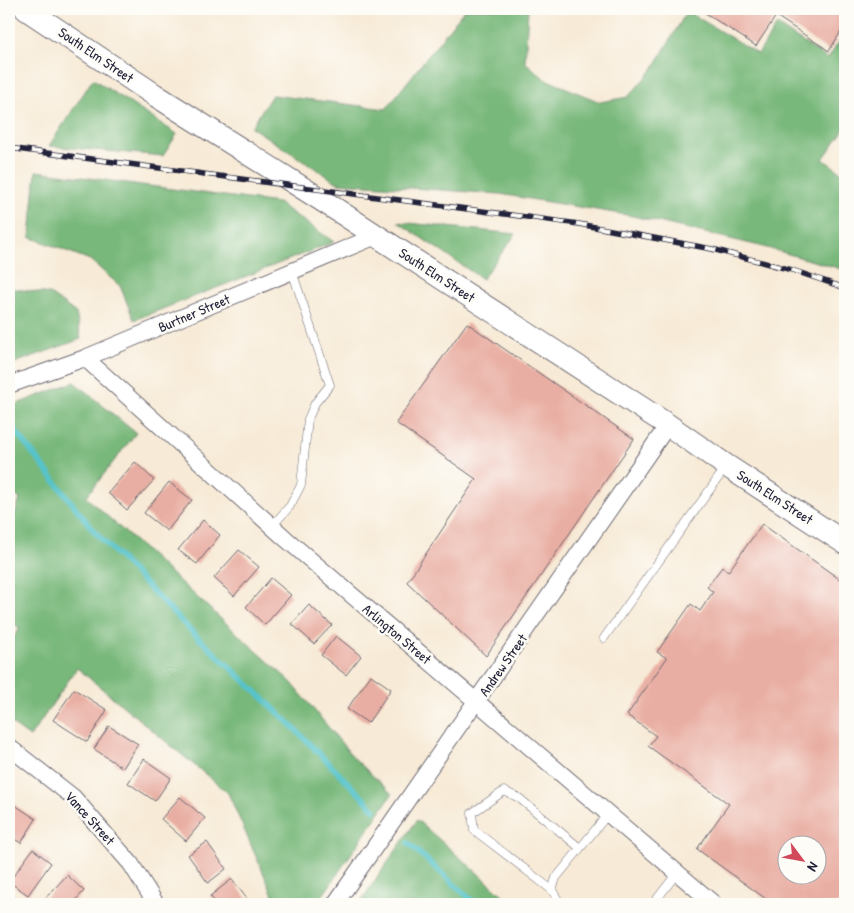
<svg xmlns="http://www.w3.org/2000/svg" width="854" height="913" viewBox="0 0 854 913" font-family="'Patrick Hand',sans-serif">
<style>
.forest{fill:#78b87a;stroke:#4d6d5a}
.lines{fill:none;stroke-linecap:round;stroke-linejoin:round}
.stream{stroke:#56c3ca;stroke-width:5.5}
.building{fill:#e9aea3;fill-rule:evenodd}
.lane-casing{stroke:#6d6871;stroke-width:9}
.street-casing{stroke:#6d6871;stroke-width:18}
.secondary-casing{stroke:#6d6871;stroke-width:24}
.lane{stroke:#fff;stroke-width:8}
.street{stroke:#fff;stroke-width:16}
.secondary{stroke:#fff;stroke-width:22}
.rail-casing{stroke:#22223b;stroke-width:5.5}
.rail{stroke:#fdfcf7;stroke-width:4;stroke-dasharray:11;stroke-linecap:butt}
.labels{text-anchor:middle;stroke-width:5;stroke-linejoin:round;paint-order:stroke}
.street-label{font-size:14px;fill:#22223b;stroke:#fdfcf7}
</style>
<rect width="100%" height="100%" fill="#fdfcf7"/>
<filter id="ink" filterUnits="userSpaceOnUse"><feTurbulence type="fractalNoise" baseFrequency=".02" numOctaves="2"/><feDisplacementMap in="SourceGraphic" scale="10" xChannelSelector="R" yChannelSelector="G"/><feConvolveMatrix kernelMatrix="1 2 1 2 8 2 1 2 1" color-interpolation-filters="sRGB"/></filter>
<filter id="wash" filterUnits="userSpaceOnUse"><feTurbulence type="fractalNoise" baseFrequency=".0096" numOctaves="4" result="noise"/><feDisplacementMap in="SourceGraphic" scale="20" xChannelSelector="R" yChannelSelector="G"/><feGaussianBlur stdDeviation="1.12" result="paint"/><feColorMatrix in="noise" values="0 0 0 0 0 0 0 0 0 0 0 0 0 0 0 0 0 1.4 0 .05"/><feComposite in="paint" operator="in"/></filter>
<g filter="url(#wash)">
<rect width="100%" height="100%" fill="#f7ead6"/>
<path class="forest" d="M 465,9 L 528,9 L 525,62 L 545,79 L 600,102 L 628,97 L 653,69 L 687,11 L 758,54 L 777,25 L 828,59 L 845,32 L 845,128 L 823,159 L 845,175 L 845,270 L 760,246 L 633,216 L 500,194 L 338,183 L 251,127 L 272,95 L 386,109 Z
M 93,79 L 177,134 L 163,156 L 49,146 Z
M 36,171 L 278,203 L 334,242 L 134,320 L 120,286 L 90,260 L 30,237 Z
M 398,222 L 516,234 L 482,279 Z
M 9,288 L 50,294 L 76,313 L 81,339 L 9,365 Z
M 74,382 L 136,433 L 86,497 L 291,682 L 353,757 L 392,794 L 317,904 L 277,904 L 228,793 L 77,668 L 30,737 L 9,722 L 9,645 L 20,628 L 9,621 L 9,532 L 20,499 L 9,491 L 9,407 Z
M 417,820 L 513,904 L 359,904 Z"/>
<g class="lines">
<path class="stream" d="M 9,423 L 94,531 L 191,631 L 283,717 L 375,810
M 408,843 L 476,904"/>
</g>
<g id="blocks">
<path class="building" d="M 699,9 L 845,9 L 845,25 L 829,51 L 776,16 L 756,46 Z
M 467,323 L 634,439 L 486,656 L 407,582 L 476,479 L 396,423 Z
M 135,462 L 154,480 L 127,510 L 108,493 Z
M 169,482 L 192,500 L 167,531 L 144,513 Z
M 203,520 L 220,535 L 197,564 L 178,550 Z
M 762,524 L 845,583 L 845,895 L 839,904 L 773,904 L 697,849 L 729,804 L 648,746 L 656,736 L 627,715 L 667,658 L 657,652 L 691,604 L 700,611 L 713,592 L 707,587 L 722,567 L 728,572 ZM 786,846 L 816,846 L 816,876 L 786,876 Z
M 239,550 L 259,567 L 234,596 L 214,578 Z
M 271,578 L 291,595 L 265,625 L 246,607 Z
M 309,605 L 332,625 L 314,644 L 292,624 Z
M 336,636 L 361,656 L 346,675 L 321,655 Z
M 371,675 L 391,689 L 368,723 L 347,709 Z
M 74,689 L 107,710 L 87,742 L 53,720 Z
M 109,726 L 138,744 L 123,768 L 94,749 Z
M 144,759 L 171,778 L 155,801 L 128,783 Z
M 180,797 L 205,818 L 186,841 L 161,819 Z
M 9,801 L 36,819 L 21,843 L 9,836 Z
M 207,842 L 226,869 L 208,883 L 188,855 Z
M 33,849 L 51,863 L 28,895 L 9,882 Z
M 67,875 L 84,891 L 72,904 L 40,904 Z
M 232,879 L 251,904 L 217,904 L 210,896 Z"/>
</g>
</g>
<g filter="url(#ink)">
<use href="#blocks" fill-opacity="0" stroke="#6d6871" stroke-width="1"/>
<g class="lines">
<g class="lane-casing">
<path id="lane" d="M 272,526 L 290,506 L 301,485 L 308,419 L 315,403 L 330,385 L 292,271
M 604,638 L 726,467
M 552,890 L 474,830 L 472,813 L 504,791 L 519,798 L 580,848
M 564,904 L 558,900 L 552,890 L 556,878 L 608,814
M 653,904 L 677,873"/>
</g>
<g class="street-casing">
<path id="street" d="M 85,358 L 286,539 L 714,904
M 9,385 L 85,358 L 376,236
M 9,747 L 73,797 L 131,864 L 156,904
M 335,904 L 668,425"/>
</g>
<g class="secondary-casing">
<path id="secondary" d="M 26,9 L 155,95 L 320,199 L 668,425 L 727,466 L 845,543"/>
</g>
<use href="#lane" class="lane"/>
<use href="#street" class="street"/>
<use href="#secondary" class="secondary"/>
<g class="rail-casing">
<path id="rail" d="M 9,148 L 579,224 L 712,249 L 792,270 L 845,288"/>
</g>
<use href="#rail" class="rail"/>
</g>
</g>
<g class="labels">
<g class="street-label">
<text transform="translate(96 55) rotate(34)" y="5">South Elm Street</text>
<text transform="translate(437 275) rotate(33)" y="5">South Elm Street</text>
<text transform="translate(194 313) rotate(-23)" y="5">Burtner Street</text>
<text transform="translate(775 497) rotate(33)" y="5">South Elm Street</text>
<text transform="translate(397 634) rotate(40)" y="5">Arlington Street</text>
<text transform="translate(503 665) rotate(-55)" y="5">Andrew Street</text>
<text transform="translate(90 818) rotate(48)" y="5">Vance Street</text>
</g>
</g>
<rect width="854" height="913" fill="none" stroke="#fdfcf7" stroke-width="30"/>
<g transform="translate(802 860) rotate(122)"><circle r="24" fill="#fdfcf7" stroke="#a5a5ac"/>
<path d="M0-4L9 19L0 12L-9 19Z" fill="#d1495b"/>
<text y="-8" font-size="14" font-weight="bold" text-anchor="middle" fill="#22223b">N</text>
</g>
</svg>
